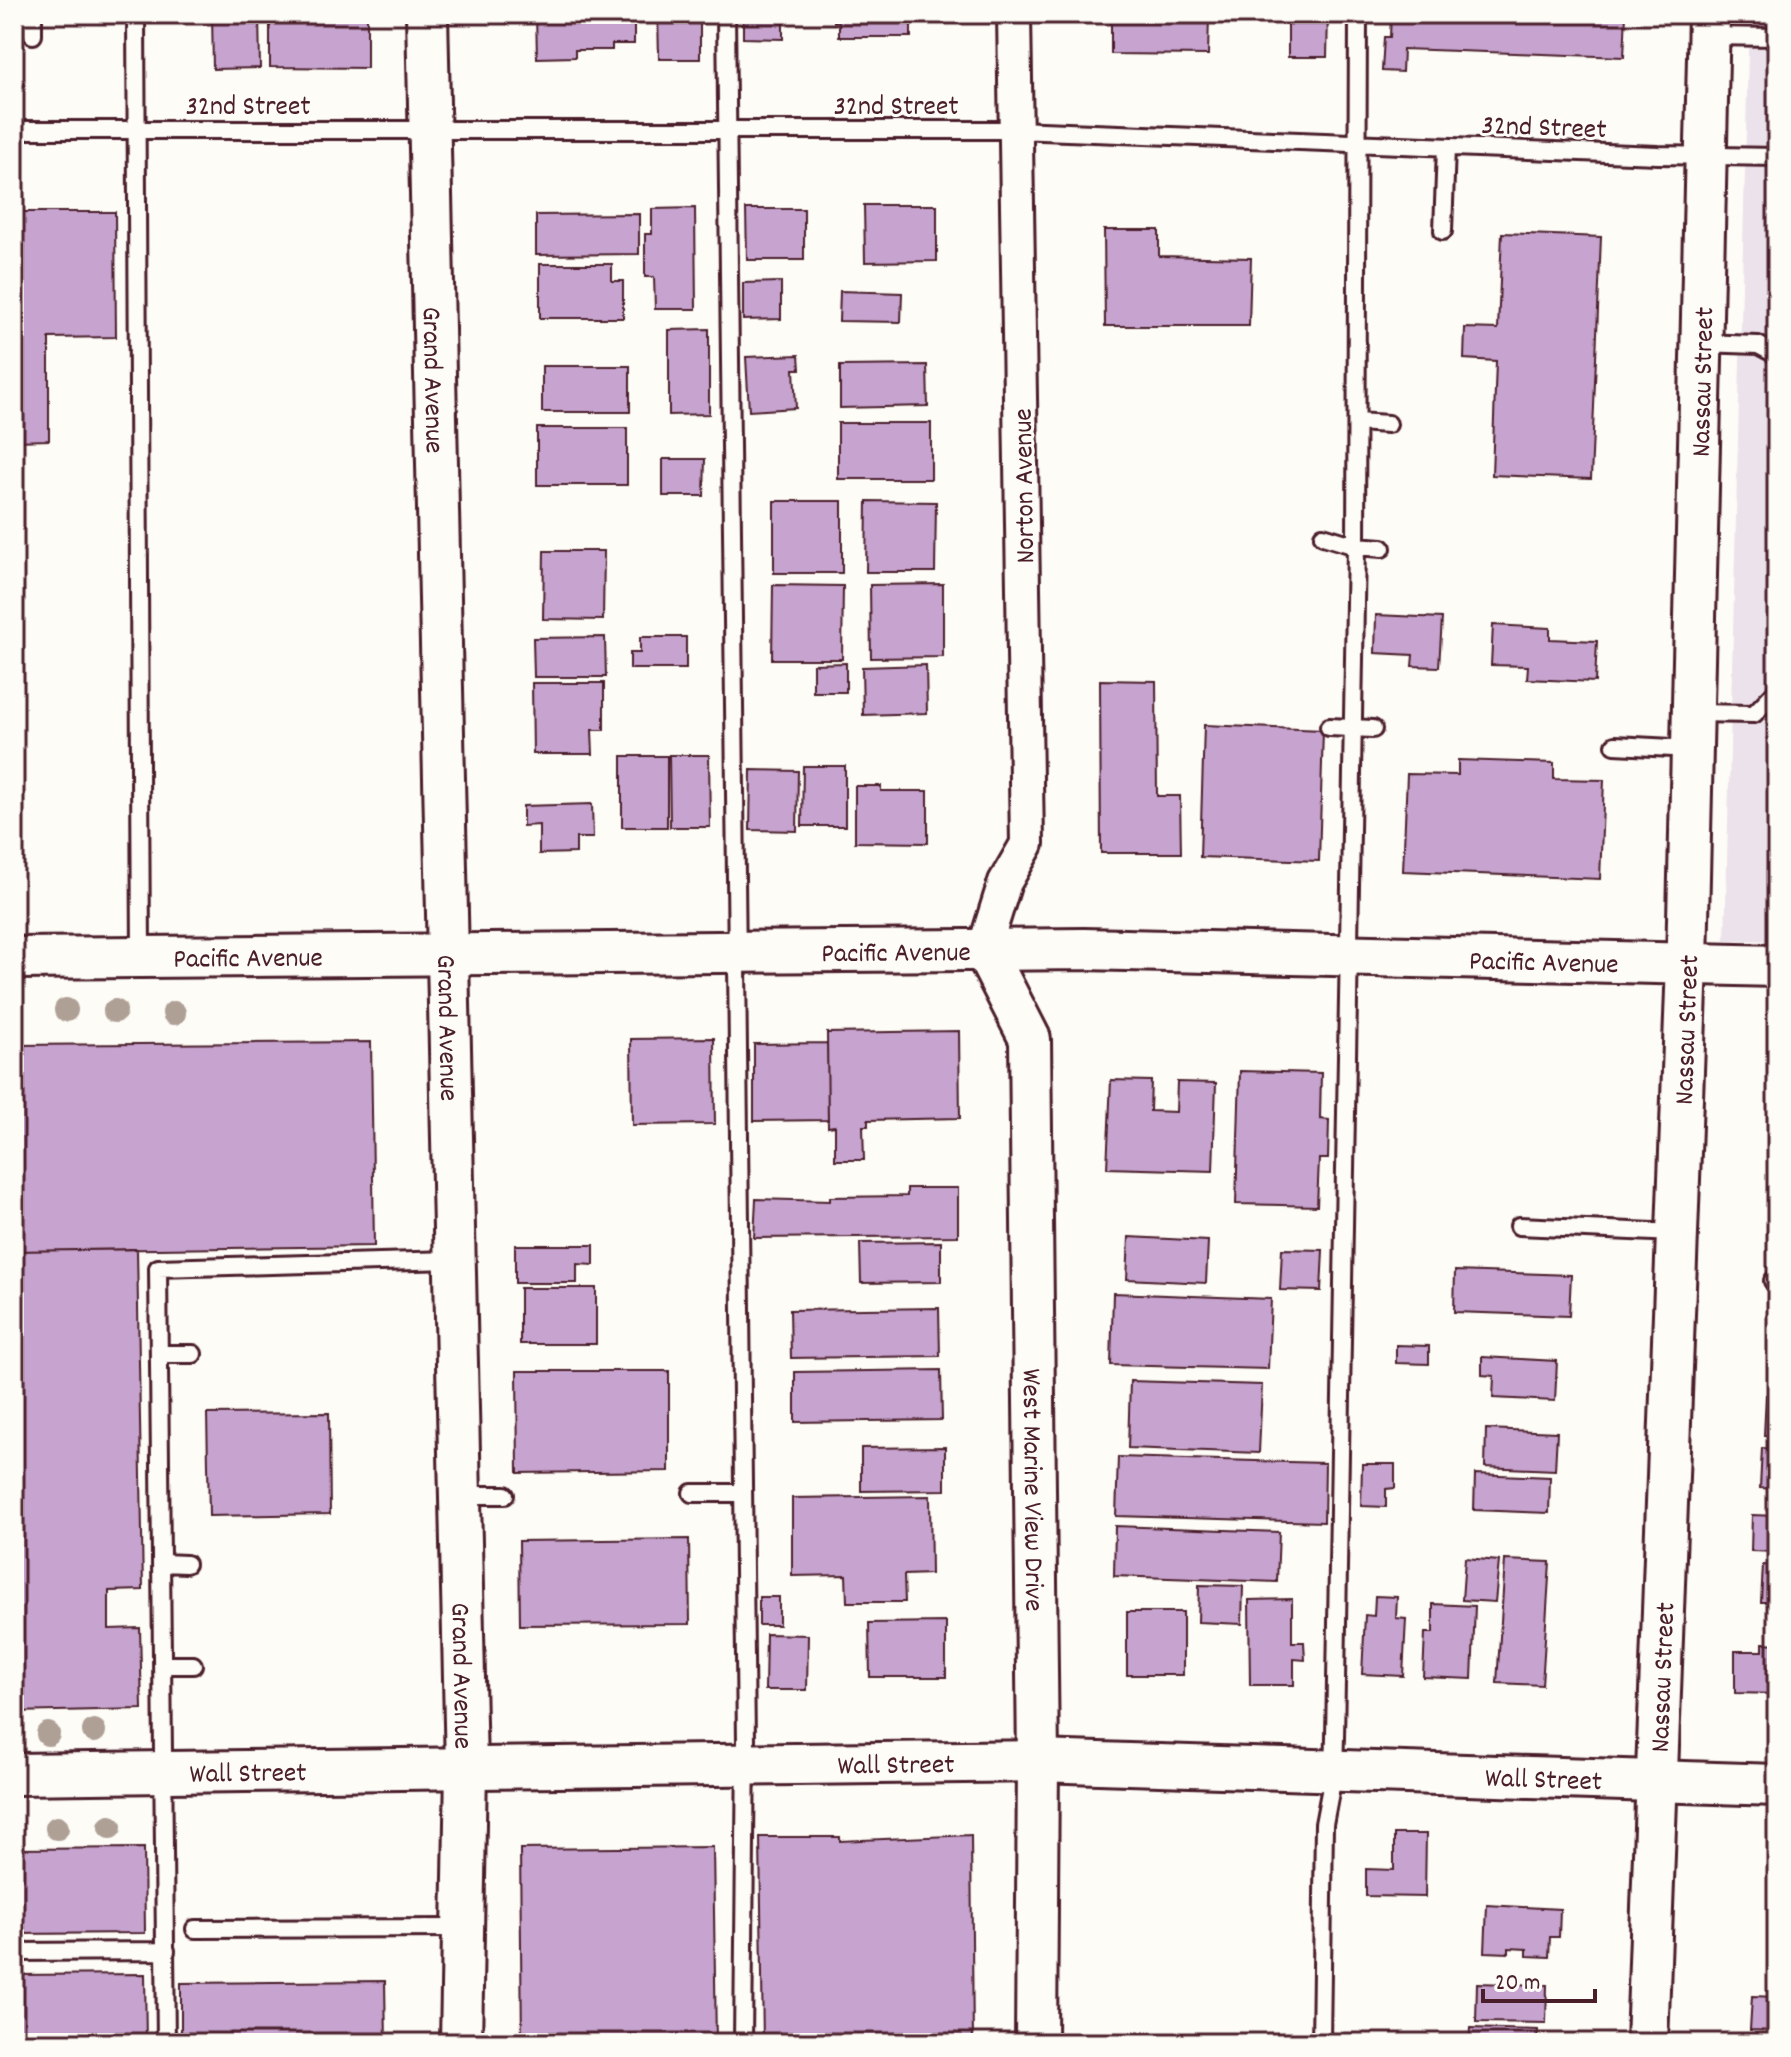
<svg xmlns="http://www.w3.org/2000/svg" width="1791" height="2057" viewBox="0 0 1791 2057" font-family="Dekko,sans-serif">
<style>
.built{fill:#ece2eb}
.building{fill:#c6a4cf;stroke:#4a1f2b;stroke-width:2}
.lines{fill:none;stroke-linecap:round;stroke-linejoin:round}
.service-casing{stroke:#4a1f2b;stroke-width:22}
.minor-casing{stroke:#4a1f2b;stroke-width:38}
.tertiary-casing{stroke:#4a1f2b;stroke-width:46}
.service{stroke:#fdfcf7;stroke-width:16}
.minor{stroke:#fdfcf7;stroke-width:32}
.tertiary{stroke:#fdfcf7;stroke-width:40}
.tree{fill:#afa096}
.labels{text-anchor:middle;stroke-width:6;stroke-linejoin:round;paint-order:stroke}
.street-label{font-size:28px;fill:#4a1f2b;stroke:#fdfcf7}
</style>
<rect width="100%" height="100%" fill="#fdfcf7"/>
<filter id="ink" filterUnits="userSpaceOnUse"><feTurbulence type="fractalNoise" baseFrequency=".0125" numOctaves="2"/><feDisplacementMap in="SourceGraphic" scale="16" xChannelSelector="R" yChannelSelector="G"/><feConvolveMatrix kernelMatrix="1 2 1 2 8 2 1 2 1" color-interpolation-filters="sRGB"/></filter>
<g filter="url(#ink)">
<path class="built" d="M 1749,14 L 1777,14 L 1777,941 L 1725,940 Z"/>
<path class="building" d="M 212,14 L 259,14 L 260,68 L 213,69 Z
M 270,14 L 367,14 L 367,68 L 270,67 Z
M 536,14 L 634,14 L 634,44 L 612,44 L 612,50 L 575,50 L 575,57 L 537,58 Z
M 658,14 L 700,14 L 700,59 L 659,59 Z
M 743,14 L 783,14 L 783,39 L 743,38 Z
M 834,14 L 911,14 L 911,37 L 839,37 L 839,22 L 834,22 Z
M 1111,14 L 1209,15 L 1208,55 L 1111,54 Z
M 1288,14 L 1328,14 L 1327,57 L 1288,57 Z
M 1391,14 L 1626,14 L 1624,57 L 1403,49 L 1402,72 L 1382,71 L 1384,37 L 1390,37 Z
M 864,205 L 937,205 L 937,261 L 865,262 Z
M 695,208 L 696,309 L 655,309 L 654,277 L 645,277 L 645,234 L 652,234 L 652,209 Z
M 746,209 L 804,209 L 804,260 L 747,260 Z
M 18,212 L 115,212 L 116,337 L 49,338 L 49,440 L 14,441 L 14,280 L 19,280 Z
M 639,214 L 639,254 L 536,255 L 536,215 Z
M 1104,230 L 1159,230 L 1159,256 L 1251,258 L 1249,326 L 1105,326 Z
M 1502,233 L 1601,237 L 1591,479 L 1492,475 L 1496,361 L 1464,359 L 1465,328 L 1498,329 Z
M 540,264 L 612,264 L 612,281 L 623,281 L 623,318 L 540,318 Z
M 781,282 L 781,319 L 743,320 L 743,283 Z
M 840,291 L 902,293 L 901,322 L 839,321 Z
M 709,329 L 709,414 L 669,415 L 669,330 Z
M 799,355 L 800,369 L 794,369 L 796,408 L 749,411 L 746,357 Z
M 927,365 L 928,406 L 840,408 L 840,366 Z
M 542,366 L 630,366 L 630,412 L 542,412 Z
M 838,423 L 931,423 L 931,479 L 838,479 Z
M 537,428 L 627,428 L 627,485 L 537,485 Z
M 663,459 L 705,459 L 704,496 L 663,496 Z
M 774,501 L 842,501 L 842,573 L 774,573 Z
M 867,501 L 936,502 L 935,572 L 866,572 Z
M 544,551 L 604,551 L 603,620 L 543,619 Z
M 943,584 L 943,657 L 871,658 L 870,585 Z
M 773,585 L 843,586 L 842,659 L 772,659 Z
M 1376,615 L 1442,618 L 1439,667 L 1412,666 L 1413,655 L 1375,653 Z
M 1493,625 L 1550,628 L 1550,639 L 1597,641 L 1595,682 L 1527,679 L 1528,666 L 1491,665 Z
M 605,637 L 606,677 L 534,677 L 533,638 Z
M 640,637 L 686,637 L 686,669 L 630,669 L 630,653 L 640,653 Z
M 846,663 L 846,692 L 813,692 L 813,664 Z
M 926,665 L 927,713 L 863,715 L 862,667 Z
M 1100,680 L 1156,681 L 1157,796 L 1180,796 L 1181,853 L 1101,853 Z
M 532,683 L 604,683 L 604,730 L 592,730 L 593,754 L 533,754 Z
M 1204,725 L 1323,730 L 1319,861 L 1200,857 Z
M 669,755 L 709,755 L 710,827 L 670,827 Z
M 622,756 L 667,756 L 667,827 L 622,827 Z
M 1458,760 L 1554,763 L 1554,779 L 1604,780 L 1600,879 L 1403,871 L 1407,774 L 1458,775 Z
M 803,766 L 845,766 L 845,826 L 802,826 Z
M 751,770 L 798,771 L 797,831 L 750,830 Z
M 855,786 L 881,786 L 881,791 L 928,791 L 928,843 L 855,842 Z
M 592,804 L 593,838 L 576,838 L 576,853 L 539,854 L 539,825 L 523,826 L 523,806 Z
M 959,1031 L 960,1118 L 868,1120 L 868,1126 L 863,1126 L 864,1160 L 835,1160 L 835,1126 L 828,1127 L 827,1033 Z
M 714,1038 L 715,1124 L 632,1125 L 631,1039 Z
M 371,1042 L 374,1246 L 14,1251 L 14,1045 Z
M 827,1043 L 828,1120 L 754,1121 L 754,1044 Z
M 1240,1071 L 1321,1073 L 1320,1119 L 1329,1120 L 1328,1159 L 1319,1159 L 1317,1206 L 1236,1204 Z
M 1111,1080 L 1151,1081 L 1150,1111 L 1176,1112 L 1177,1082 L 1216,1083 L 1213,1171 L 1107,1168 Z
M 1774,1114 L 1777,1115 L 1777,1249 L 1769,1249 Z
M 907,1188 L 958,1188 L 958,1236 L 754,1238 L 756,1199 L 830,1201 L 830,1197 L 907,1196 Z
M 1129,1237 L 1208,1241 L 1206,1283 L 1127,1279 Z
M 941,1242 L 941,1282 L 861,1283 L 860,1243 Z
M 515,1245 L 594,1245 L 594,1265 L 577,1264 L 577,1283 L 515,1283 Z
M 137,1249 L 143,1590 L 109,1591 L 109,1629 L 140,1628 L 142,1709 L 14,1712 L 14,1251 Z
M 1282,1249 L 1323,1250 L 1321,1291 L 1280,1290 Z
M 1455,1271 L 1571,1275 L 1569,1316 L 1454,1312 Z
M 520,1288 L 596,1288 L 596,1344 L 520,1344 Z
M 1113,1293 L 1271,1299 L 1268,1369 L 1111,1365 Z
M 939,1308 L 940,1356 L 791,1358 L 790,1310 Z
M 1396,1345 L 1429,1346 L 1429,1364 L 1396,1363 Z
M 1482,1357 L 1557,1361 L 1555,1401 L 1493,1398 L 1494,1376 L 1482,1375 Z
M 941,1370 L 942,1420 L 795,1422 L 795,1372 Z
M 517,1371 L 669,1371 L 669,1471 L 518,1473 Z
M 1130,1381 L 1262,1385 L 1259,1453 L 1128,1448 Z
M 1766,1395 L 1777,1396 L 1777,1436 L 1764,1435 Z
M 329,1413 L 330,1514 L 209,1516 L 207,1414 Z
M 1486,1429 L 1557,1432 L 1555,1470 L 1485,1467 Z
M 945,1447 L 945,1490 L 861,1491 L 861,1448 Z
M 1762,1448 L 1777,1449 L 1777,1489 L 1760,1488 Z
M 1118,1457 L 1325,1463 L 1324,1522 L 1116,1516 Z
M 1362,1464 L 1395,1464 L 1395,1488 L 1386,1489 L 1386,1507 L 1361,1506 Z
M 1475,1474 L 1550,1477 L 1549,1513 L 1474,1510 Z
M 930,1496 L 931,1574 L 904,1575 L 905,1602 L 847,1602 L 846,1575 L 792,1576 L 792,1498 Z
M 1752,1515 L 1777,1516 L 1777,1552 L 1751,1551 Z
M 1115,1526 L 1279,1532 L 1277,1582 L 1114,1576 Z
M 689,1539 L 690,1624 L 520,1625 L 519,1541 Z
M 1465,1558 L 1499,1561 L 1495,1602 L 1462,1600 Z
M 1505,1560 L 1550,1562 L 1542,1685 L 1497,1683 Z
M 1763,1565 L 1777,1566 L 1777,1602 L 1761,1602 Z
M 1199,1585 L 1243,1586 L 1242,1624 L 1198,1622 Z
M 1375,1596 L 1397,1597 L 1396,1618 L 1406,1619 L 1403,1676 L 1362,1674 L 1365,1615 L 1374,1616 Z
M 759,1597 L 779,1597 L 779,1625 L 759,1625 Z
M 1292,1599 L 1292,1642 L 1304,1642 L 1305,1660 L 1294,1659 L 1294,1685 L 1250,1685 L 1249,1600 Z
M 1433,1604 L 1475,1606 L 1472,1679 L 1423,1677 L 1425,1633 L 1433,1633 Z
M 1127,1612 L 1183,1612 L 1183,1675 L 1127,1675 Z
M 946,1622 L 946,1677 L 870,1677 L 869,1623 Z
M 766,1634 L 808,1635 L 807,1690 L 765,1690 Z
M 1763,1643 L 1777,1644 L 1777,1694 L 1735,1693 L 1735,1651 L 1763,1651 Z
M 1394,1834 L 1426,1834 L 1425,1897 L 1366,1896 L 1366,1869 L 1394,1870 Z
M 971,1835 L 973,2043 L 763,2043 L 760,1837 L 840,1837 L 840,1841 Z
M 713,1847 L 716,2043 L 522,2043 L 520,1849 Z
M 144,1848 L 145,1933 L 14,1934 L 14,1849 Z
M 1487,1905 L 1560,1909 L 1559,1937 L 1550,1937 L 1549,1957 L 1527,1956 L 1527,1949 L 1509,1948 L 1509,1953 L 1485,1952 Z
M 145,1974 L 146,2043 L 14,2043 L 14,1975 Z
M 385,1981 L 386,2043 L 181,2043 L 181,1983 Z
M 1477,1983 L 1547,1985 L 1546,2023 L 1476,2022 Z
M 1752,1996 L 1777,1997 L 1777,2031 L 1750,2030 Z
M 1470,2028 L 1538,2030 L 1537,2043 L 1469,2043 Z"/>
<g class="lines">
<g class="service-casing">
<path id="service" d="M 33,14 L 33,35
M 136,14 L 141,955
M 726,14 L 746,1742 L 743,2043
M 1709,36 L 1777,37
M 14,130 L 1016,130 L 1658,155 L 1777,157
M 1443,231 L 1446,147
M 1701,343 L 1758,345 L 1777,355
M 1357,422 L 1388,424
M 1323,536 L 1356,546 L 1382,548
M 1694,713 L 1754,714 L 1777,690
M 1329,727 L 1373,729
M 1615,745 L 1692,749
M 1519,1226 L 1676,1233
M 1773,1281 L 1777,1281
M 159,1354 L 193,1354
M 692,1493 L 743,1493
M 461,1495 L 505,1495
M 163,1563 L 186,1564
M 164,1665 L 193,1665
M 195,1929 L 462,1928
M 14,1952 L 166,1951
M 166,2043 L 158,1268 L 452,1260
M 1321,2043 L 1324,1824 L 1334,1771 L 1335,1737 L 1356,546 L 1358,14"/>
</g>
<g class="minor-casing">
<path id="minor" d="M 984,949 L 1005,882 L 1027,844 L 1014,14"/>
</g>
<g class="tertiary-casing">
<g id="tertiary">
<path id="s1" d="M 427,14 L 466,1768 L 461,2043"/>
<path id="s2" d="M 984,949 L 1030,1039 L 1038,1761 L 1036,2043"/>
<path id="s3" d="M 14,958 L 1084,949 L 1777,966"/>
<path id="s4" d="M 14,1774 L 1038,1761 L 1777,1785"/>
<path id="s5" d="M 1647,2043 L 1687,963 L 1709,14"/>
</g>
</g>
<use href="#service" class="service"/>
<use href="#minor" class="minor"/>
<use href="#tertiary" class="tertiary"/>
</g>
<g class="tree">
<circle cx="66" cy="1010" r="12"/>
<circle cx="115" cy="1011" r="12"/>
<circle cx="174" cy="1013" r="12"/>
<circle cx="94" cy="1731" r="12"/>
<circle cx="48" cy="1734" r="12"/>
<circle cx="110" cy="1827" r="12"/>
<circle cx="57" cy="1828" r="12"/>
</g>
</g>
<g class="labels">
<g class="street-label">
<text x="248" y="114">32nd Street</text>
<text x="896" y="114">32nd Street</text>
<text transform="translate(1544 125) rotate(2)" y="10">32nd Street</text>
<text dy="10" stroke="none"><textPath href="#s1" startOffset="366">Grand Avenue</textPath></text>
<text dy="10" stroke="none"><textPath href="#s5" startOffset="1662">Nassau Street</textPath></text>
<text transform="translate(1022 486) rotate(-91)" y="10">Norton Avenue</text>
<text dy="10" stroke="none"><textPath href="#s3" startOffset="882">Pacific Avenue</textPath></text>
<text dy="10" stroke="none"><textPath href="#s3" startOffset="234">Pacific Avenue</textPath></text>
<text dy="10" stroke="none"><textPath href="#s3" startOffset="1530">Pacific Avenue</textPath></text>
<text dy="10" stroke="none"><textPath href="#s1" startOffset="1014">Grand Avenue</textPath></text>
<text dy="10" stroke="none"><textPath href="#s5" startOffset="1014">Nassau Street</textPath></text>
<text dy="10" stroke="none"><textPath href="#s2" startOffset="552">West Marine View Drive</textPath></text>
<text dy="10" stroke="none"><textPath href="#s1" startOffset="1662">Grand Avenue</textPath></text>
<text dy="10" stroke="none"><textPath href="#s5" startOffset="366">Nassau Street</textPath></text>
<text dy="10" stroke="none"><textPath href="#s4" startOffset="882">Wall Street</textPath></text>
<text dy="10" stroke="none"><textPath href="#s4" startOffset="234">Wall Street</textPath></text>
<text dy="10" stroke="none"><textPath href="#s4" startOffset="1530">Wall Street</textPath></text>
</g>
</g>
<rect width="1791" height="2057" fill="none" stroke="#fdfcf7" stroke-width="48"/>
<rect x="24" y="24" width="1743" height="2009" fill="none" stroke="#4a1f2b" stroke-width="3" filter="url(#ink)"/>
<path d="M1483 1989v12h112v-12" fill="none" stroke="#4a1f2b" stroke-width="4"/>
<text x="1495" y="1989" font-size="24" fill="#4a1f2b" stroke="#fdfcf7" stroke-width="6" paint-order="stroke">20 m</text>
</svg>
